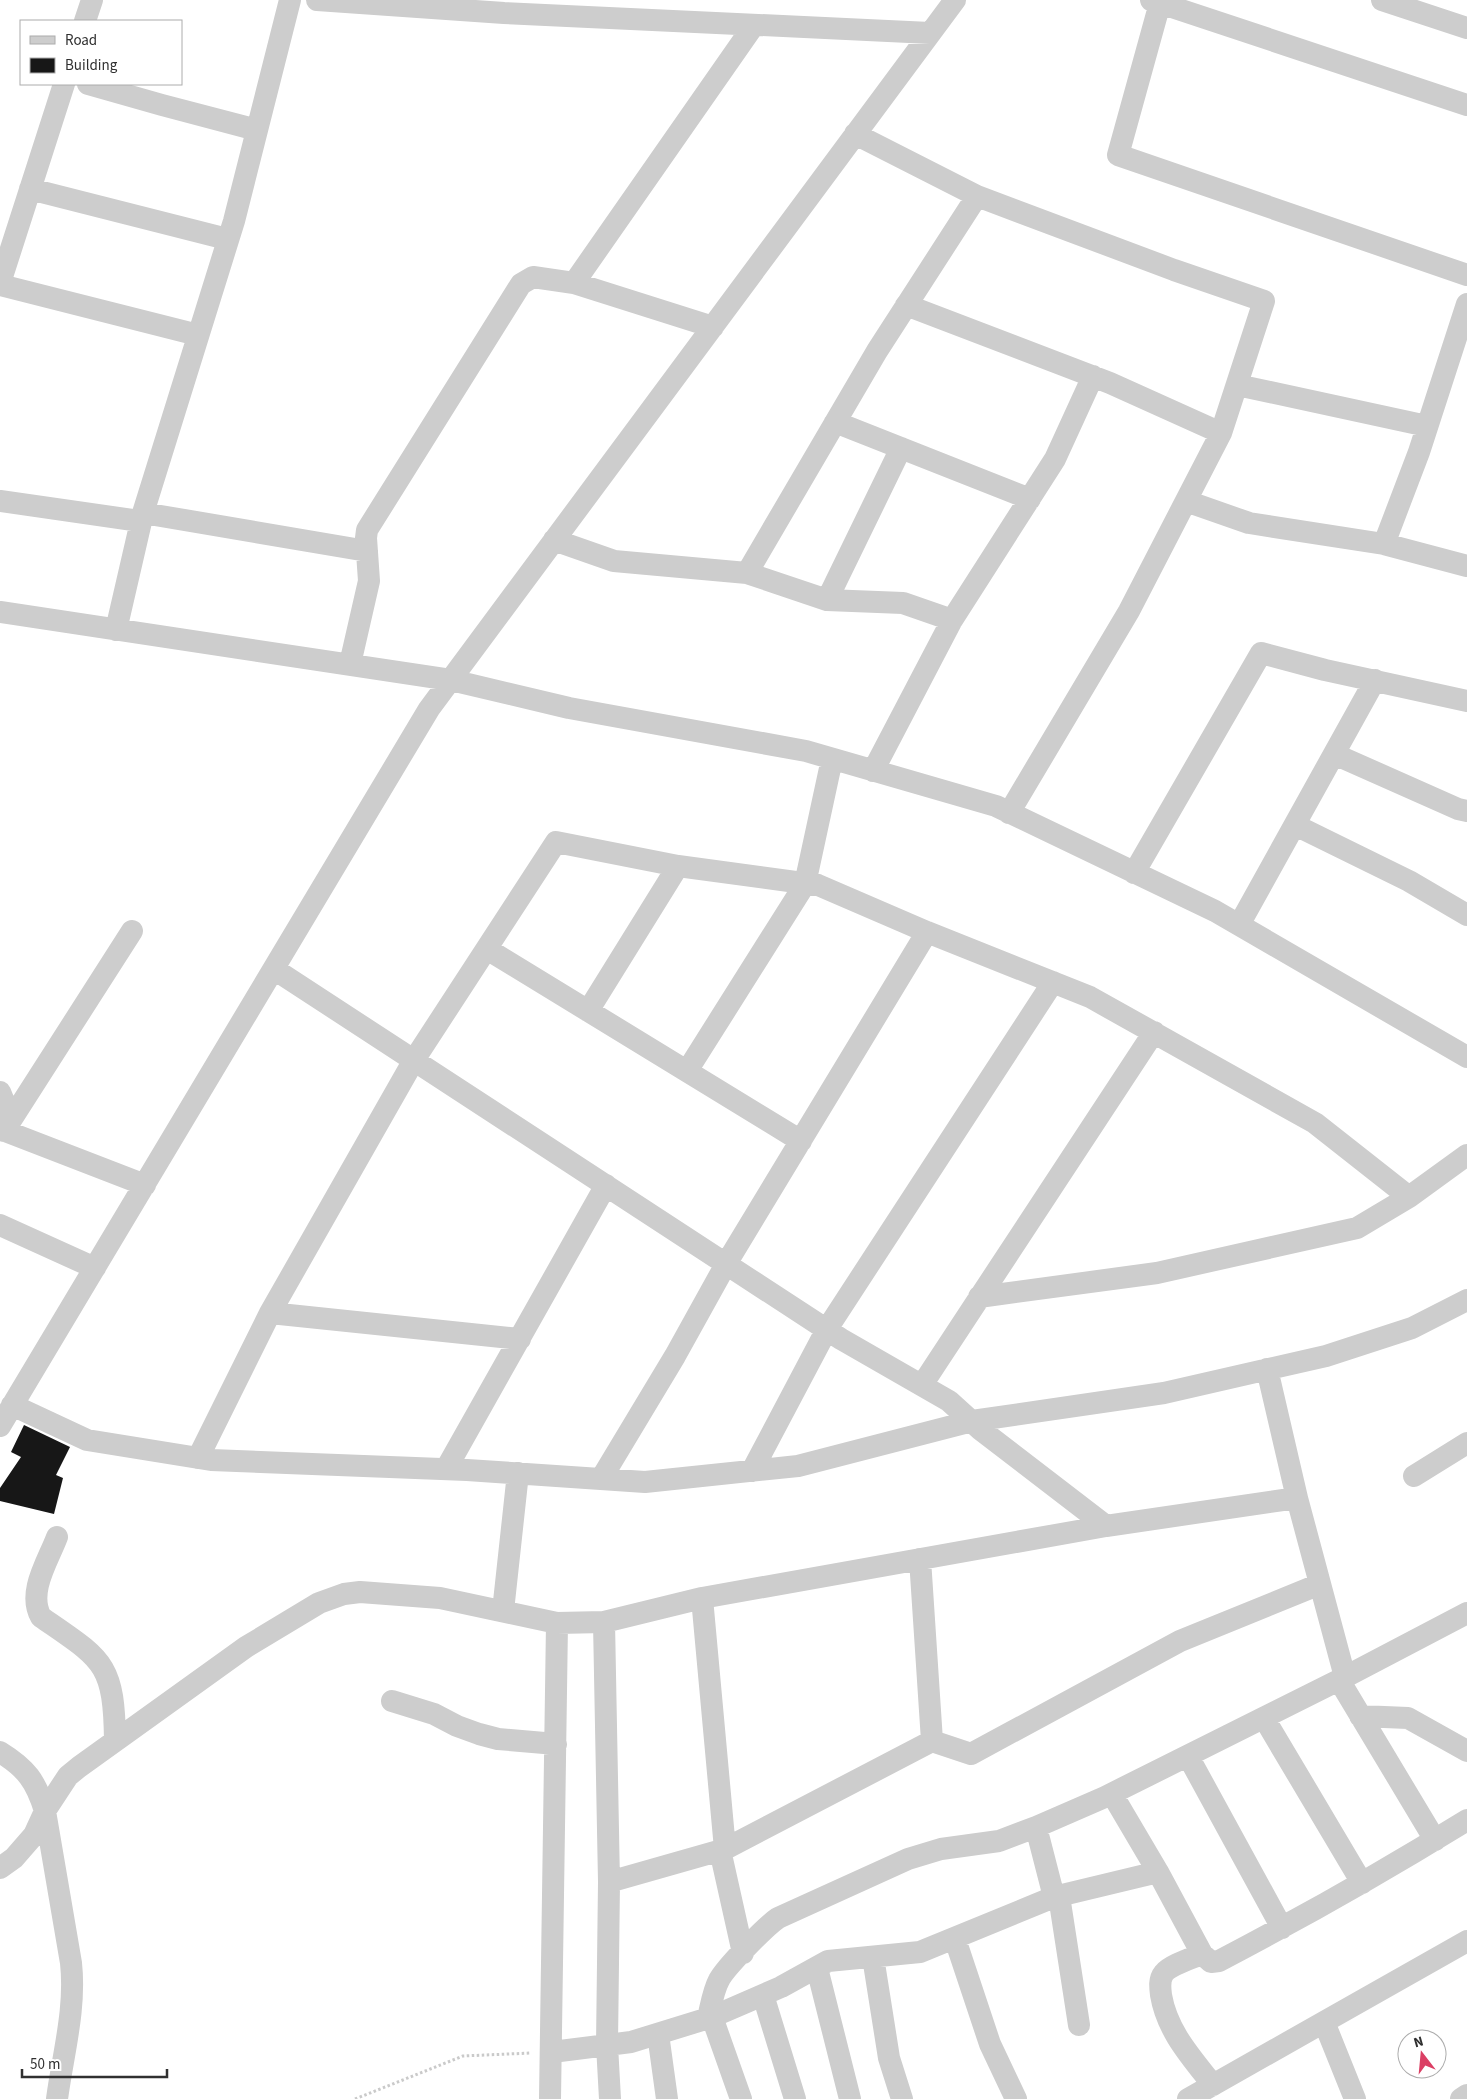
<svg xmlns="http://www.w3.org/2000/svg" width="1467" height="2099" viewBox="0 0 1467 2099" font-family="'Source Sans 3',sans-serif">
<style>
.building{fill:#171717}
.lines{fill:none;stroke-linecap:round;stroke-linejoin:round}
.path{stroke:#cacaca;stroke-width:3;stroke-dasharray:2.5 2.5;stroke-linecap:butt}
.minor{stroke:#cdcdcd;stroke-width:22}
</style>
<rect width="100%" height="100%" fill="#fff"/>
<path class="building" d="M 24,1425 L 70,1447 L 56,1475 L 63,1478 L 54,1514 L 0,1501 L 0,1488 L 21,1457 L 11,1452 Z"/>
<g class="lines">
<path class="path" d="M 355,2099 L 463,2056 L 531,2053"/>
<path class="minor" d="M 317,0 L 504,13 L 930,33
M 1151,0 L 1467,105
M 1382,0 L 1467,28
M 1160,3 L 1118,155 L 1467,275
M 85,21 L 92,0
M 88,84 L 162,105 L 257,130
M 855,134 L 977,196 L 1174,270 L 1264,301 L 1221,433 L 1129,611 L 1009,813
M 30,189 L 227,239
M 0,283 L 64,84
M 574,283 L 754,25
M 0,285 L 198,335
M 906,305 L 1110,383 L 1221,433
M 1237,385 L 1427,426
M 835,422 L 1030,499
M 0,501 L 140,521
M 1186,501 L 1249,523 L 1384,544 L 1467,566
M 143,513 L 367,551
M 554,540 L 614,561 L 747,573 L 827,600 L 903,603 L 952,620
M 1384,544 L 1419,452 L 1467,304
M 747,573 L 877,351 L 977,196
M 827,600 L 901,448
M 0,612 L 451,680 L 569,708 L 806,751 L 996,806 L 1215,911 L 1467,1057
M 116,630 L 143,513 L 234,221 L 290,0
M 350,664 L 369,581 L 366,538 L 367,530 L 521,284 L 533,277 L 574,283 L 713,327
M 1334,754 L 1458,809 L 1467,811
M 873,771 L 952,620 L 1055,459 L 1093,376
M 1295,825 L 1409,881 L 1467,915
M 1134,873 L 1261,653 L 1325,670 L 1467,701
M 1239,925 L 1375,680
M 487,949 L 801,1141
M 274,969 L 841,1339 L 949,1401 L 981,1430 L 1106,1526 L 1297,1498 L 1267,1369
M 588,1011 L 678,866
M 687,1071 L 805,884 L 832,759
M 0,1092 L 11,1119
M 0,1129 L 145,1185
M 4,1131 L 132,931
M 0,1225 L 95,1268
M 979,1297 L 1157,1273 L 1357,1228 L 1409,1197 L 1467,1155
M 270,1313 L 520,1339
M 922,1385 L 1154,1032
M 12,1405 L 87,1440 L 211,1460 L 467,1470 L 645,1482 L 798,1466 L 972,1421 L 1164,1393 L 1326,1356 L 1412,1328 L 1467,1300
M 0,1426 L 429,709 L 955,0
M 198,1458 L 270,1313 L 414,1060 L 556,842 L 678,866 L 818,885 L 927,932 L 1090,997 L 1315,1123 L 1409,1197
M 446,1469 L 606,1185
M 752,1471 L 827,1329 L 1053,982
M 1414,1476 L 1467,1443
M 601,1479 L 675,1356 L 726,1264 L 927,932
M 1297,1498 L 1345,1677 L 1467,1613
M 57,1537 C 48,1561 27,1592 41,1617 C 103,1660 114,1662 115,1741
M 702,1598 L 725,1849 L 609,1882 L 604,1622 L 702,1598 L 1106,1526
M 503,1611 L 518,1473
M 1339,1680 L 1435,1840
M 392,1701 L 434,1714 L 457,1726 L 479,1734 L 498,1739 L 556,1744
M 1360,1716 L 1408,1718 L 1467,1751
M 1264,1718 L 1362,1883
M 932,1741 L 971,1754 L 1180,1641 L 1320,1584
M 0,1752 C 26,1768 36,1781 45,1811 L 71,1963 C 76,2009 63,2054 57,2099
M 1188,1756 L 1282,1928
M 1112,1794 L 1158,1872 L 1202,1954 L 1211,1962 L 1219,1961 C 1303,1917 1386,1870 1467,1820
M 725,1849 L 932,1741 L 920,1559
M 720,1850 L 743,1953
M 0,1868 L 14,1858 L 34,1835 L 45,1811 L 68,1776 L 79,1767 L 246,1647 L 319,1603 L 344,1594 L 360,1592 L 440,1598 L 557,1623 L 604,1622
M 609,1882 L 607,2045 L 610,2099
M 1059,1896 L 1079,2025
M 1054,1897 L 1036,1827 L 1105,1797 L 1345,1677
M 955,1939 L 990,2044 L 1016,2099
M 1202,1954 C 1193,1958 1170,1965 1164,1973 C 1159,1979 1160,1987 1161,1995 C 1167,2031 1191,2057 1213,2085
M 873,1957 L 889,2058 L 902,2099
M 817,1968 L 850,2099
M 763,1995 L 795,2099
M 712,2017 L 741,2099
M 708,2018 C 711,2006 713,1991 719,1980 C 725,1968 766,1926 778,1918 L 908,1859 L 941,1849 L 999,1841 L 1036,1827
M 1324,2022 L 1355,2099
M 658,2034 L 667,2099
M 552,2052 L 631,2042 L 712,2017 L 781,1987 L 828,1961 L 920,1952 L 1054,1897 L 1158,1872
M 550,2099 L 557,1623
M 1188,2099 L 1467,1941
M 1461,2099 L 1467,2095"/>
</g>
<rect x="20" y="20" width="162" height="65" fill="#ffffff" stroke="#acacac"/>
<rect x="30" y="36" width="25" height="8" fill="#cdcdcd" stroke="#acacac"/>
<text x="65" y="45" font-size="15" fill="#303030">Road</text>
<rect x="30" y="58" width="25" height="15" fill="#171717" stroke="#acacac"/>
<text x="65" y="70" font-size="15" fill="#303030">Building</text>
<g transform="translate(1422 2054) rotate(344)"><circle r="24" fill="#ffffff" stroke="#acacac"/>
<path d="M0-4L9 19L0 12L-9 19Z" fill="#db3f64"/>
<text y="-8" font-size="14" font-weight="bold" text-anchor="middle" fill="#303030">N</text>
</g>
<path d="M22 2069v8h145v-8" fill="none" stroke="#303030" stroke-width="2.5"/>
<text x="30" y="2069" font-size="15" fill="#303030" stroke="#ffffff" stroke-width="4" paint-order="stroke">50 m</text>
</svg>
